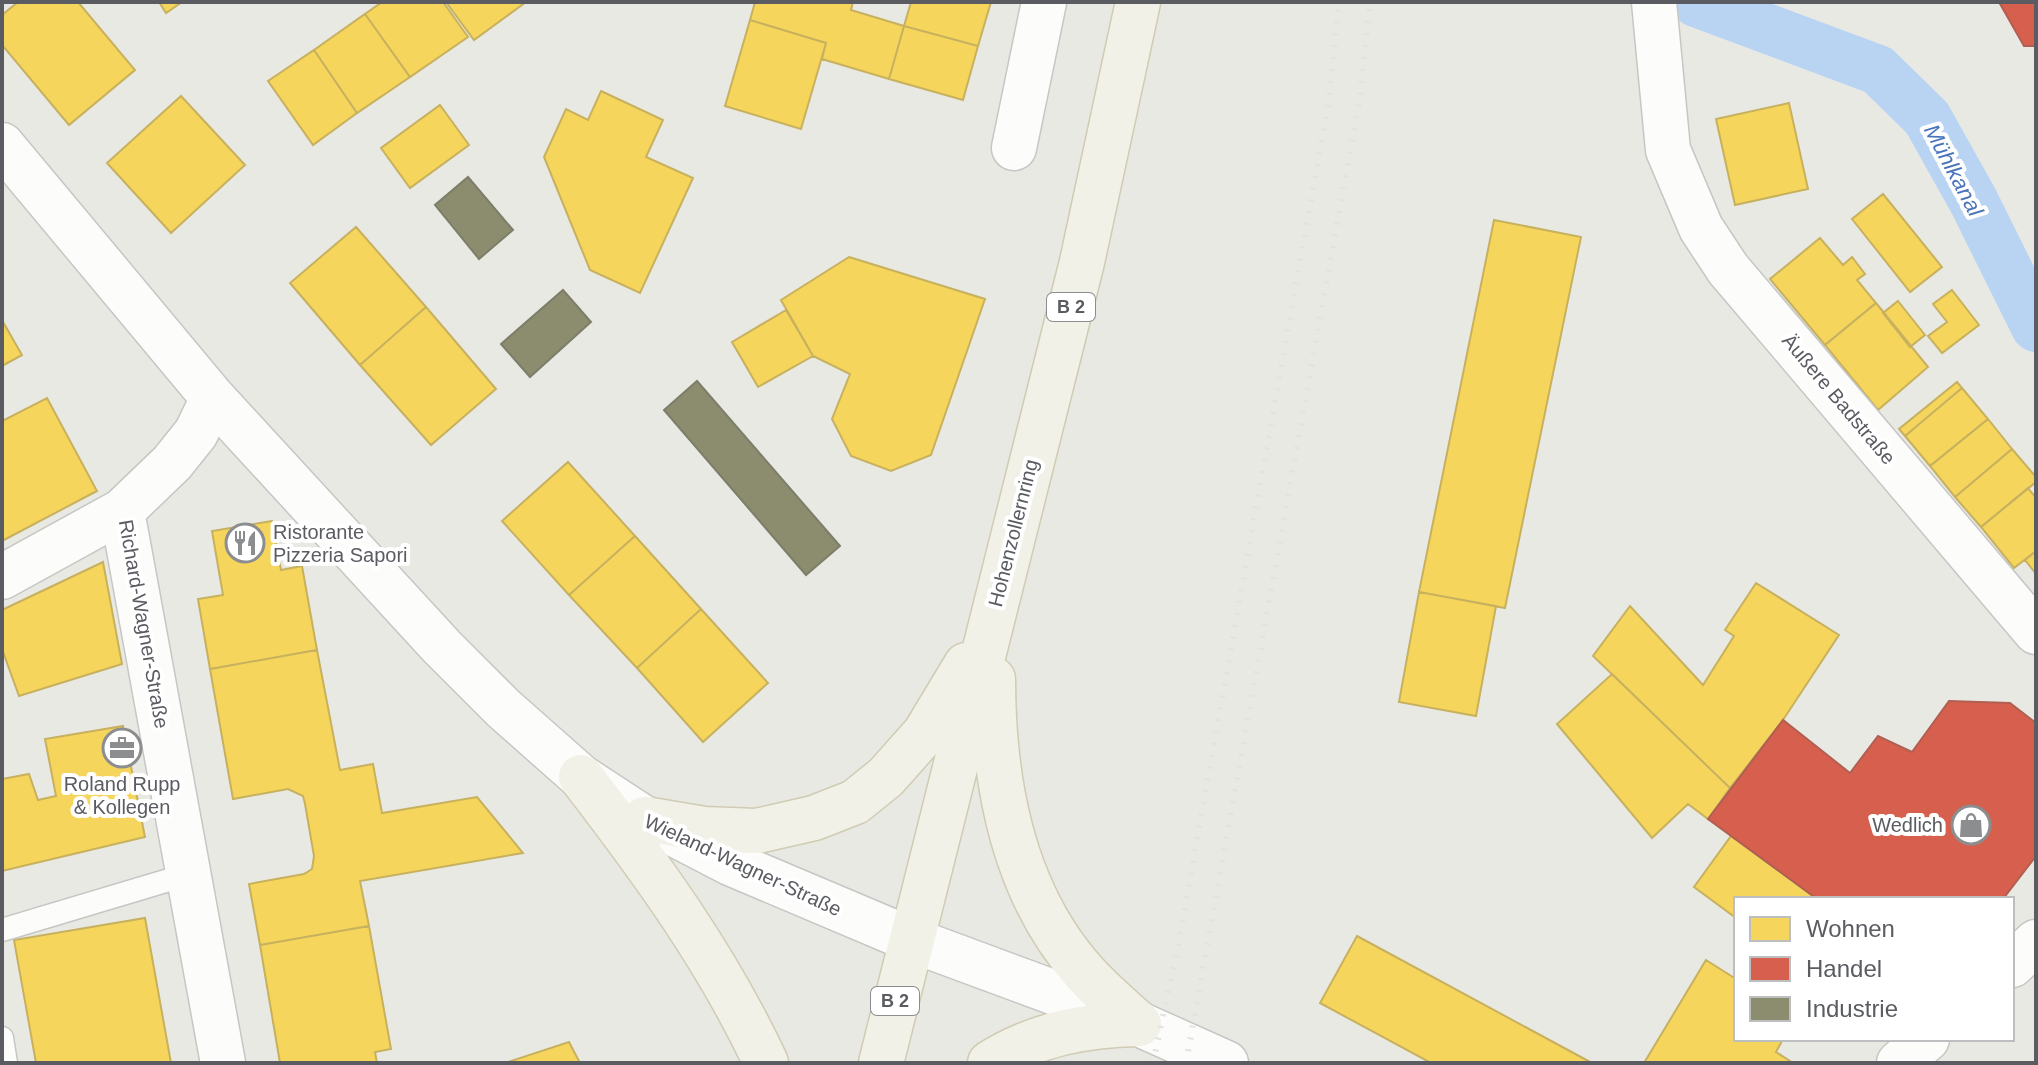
<svg xmlns="http://www.w3.org/2000/svg" width="2038" height="1065" viewBox="0 0 2038 1065" font-family="Arial,sans-serif">
<style>
.homes{fill:#f6d55c;stroke:#c7b15e;stroke-width:2}
.shops{fill:#d6604d;stroke:#b15f53;stroke-width:2}
.industry{fill:#8c8c6e;stroke:#7d7e6a;stroke-width:2}
.lines{fill:none;stroke-linecap:round;stroke-linejoin:round}
.canal{stroke:#b9d4f3;stroke-width:50}
.service-casing{stroke:#c6c6c4;stroke-width:25}
.minor-casing{stroke:#c6c6c4;stroke-width:47}
.secondary-casing{stroke:#c6c6c5;stroke-width:47}
.primary-casing{stroke:#d0cbb3;stroke-width:47}
.service{stroke:#fcfcfb;stroke-width:22}
.minor{stroke:#fcfcfb;stroke-width:44}
.secondary{stroke:#fcfcfb;stroke-width:44}
.primary{stroke:#f2f1e7;stroke-width:44}
.rail{stroke:#e1e2e1;stroke-width:6;stroke-dasharray:2 10;stroke-linecap:butt}
.labels{text-anchor:middle;stroke-width:8;stroke-linejoin:round;paint-order:stroke}
.shield{fill:#fff;stroke:#8c8d90;stroke-width:2}
.shield-label{font-size:18px;font-weight:bold;fill:#5a5c61}
.street-label{font-size:20px;fill:#5a5c61;stroke:#fff}
.poi-label{font-size:20px;fill:#5a5c61;stroke:#fff;text-anchor:start}
.water-label{font-size:22px;font-style:italic;fill:#4974ba;stroke:#fff}
</style>
<rect width="100%" height="100%" fill="#e9e9e4"/>
<path class="homes" d="M 18,2 L 78,2 L 135,70 L 69,125 L 2,45 L 2,15 Z
M 159,2 L 182,2 L 166,13 Z
M 382,2 L 443,2 L 468,37 L 410,77 L 365,14 Z
M 446,2 L 526,2 L 474,40 Z
M 755,2 L 853,2 L 851,10 L 904,26 L 889,79 L 822,59 L 826,43 L 750,20 Z
M 911,2 L 991,2 L 978,46 L 904,26 Z
M 365,14 L 410,77 L 357,113 L 314,50 Z
M 750,20 L 826,43 L 801,129 L 725,106 Z
M 904,26 L 978,46 L 963,100 L 889,79 Z
M 314,50 L 357,113 L 313,145 L 268,81 Z
M 601,91 L 663,120 L 646,157 L 693,178 L 640,293 L 590,270 L 544,157 L 566,109 L 588,120 Z
M 181,96 L 245,165 L 171,233 L 107,163 Z
M 1789,103 L 1808,189 L 1735,205 L 1716,119 Z
M 440,105 L 469,145 L 410,188 L 381,148 Z
M 1883,194 L 1942,267 L 1910,292 L 1852,219 Z
M 1494,220 L 1581,237 L 1505,608 L 1419,592 Z
M 356,227 L 426,307 L 360,365 L 290,283 Z
M 1820,238 L 1843,265 L 1852,257 L 1865,274 L 1857,280 L 1876,303 L 1825,345 L 1770,279 Z
M 849,257 L 985,299 L 931,455 L 891,471 L 851,456 L 832,419 L 850,374 L 813,356 L 781,300 Z
M 1952,290 L 1979,325 L 1942,353 L 1928,336 L 1947,322 L 1933,304 Z
M 1898,301 L 1925,335 L 1910,347 L 1883,313 Z
M 1876,303 L 1928,367 L 1878,410 L 1825,345 Z
M 426,307 L 496,389 L 431,445 L 360,365 Z
M 786,310 L 813,356 L 758,387 L 732,342 Z
M 2,320 L 22,355 L 2,366 Z
M 1957,382 L 1962,388 L 1905,436 L 1899,429 Z
M 1962,388 L 1988,419 L 1930,466 L 1905,436 Z
M 47,398 L 97,491 L 2,541 L 2,421 Z
M 1988,419 L 2012,449 L 1955,497 L 1930,466 Z
M 2012,449 L 2036,477 L 2036,482 L 1981,527 L 1955,497 Z
M 568,462 L 635,536 L 569,595 L 502,521 Z
M 2028,488 L 2036,498 L 2036,551 L 2014,568 L 1981,527 Z
M 272,521 L 281,570 L 302,566 L 317,650 L 210,669 L 198,599 L 223,595 L 212,531 Z
M 635,536 L 701,609 L 637,668 L 569,595 Z
M 2036,551 L 2036,574 L 2025,560 Z
M 103,562 L 122,664 L 19,696 L 2,649 L 2,610 Z
M 1756,583 L 1839,635 L 1783,720 L 1730,788 L 1593,656 L 1630,606 L 1703,685 L 1734,636 L 1725,630 Z
M 1419,592 L 1496,606 L 1476,716 L 1399,702 Z
M 701,609 L 768,683 L 703,742 L 637,668 Z
M 317,650 L 340,770 L 373,764 L 382,813 L 477,797 L 523,853 L 360,881 L 369,926 L 260,945 L 249,884 L 304,874 L 312,869 L 314,856 L 305,804 L 303,796 L 288,789 L 233,799 L 210,669 Z
M 1612,674 L 1730,788 L 1708,819 L 1688,804 L 1652,838 L 1557,724 Z
M 123,726 L 145,837 L 2,871 L 2,779 L 29,774 L 38,800 L 56,796 L 45,739 Z
M 1731,836 L 1817,899 L 1736,899 L 1736,918 L 1694,887 Z
M 145,918 L 171,1063 L 36,1063 L 14,940 Z
M 369,926 L 391,1049 L 375,1052 L 377,1063 L 280,1063 L 260,945 Z
M 1357,936 L 1592,1063 L 1431,1063 L 1320,1003 Z
M 1706,960 L 1736,979 L 1736,1039 L 1783,1039 L 1776,1052 L 1793,1063 L 1644,1063 Z
M 569,1042 L 580,1063 L 505,1063 Z"/>
<path class="shops" d="M 1999,2 L 2036,2 L 2036,46 L 2024,46 Z
M 1949,701 L 2010,703 L 2036,723 L 2036,856 L 2003,899 L 1817,899 L 1708,819 L 1783,720 L 1850,773 L 1878,736 L 1912,752 Z"/>
<path class="industry" d="M 468,177 L 513,230 L 479,259 L 435,205 Z
M 563,290 L 591,322 L 530,377 L 501,344 Z
M 697,381 L 840,546 L 806,575 L 664,410 Z"/>
<g class="lines">
<path class="canal" d="M 1696,2 L 1878,70 L 1927,118 L 1974,202 L 2036,327"/>
<g class="service-casing">
<path id="service" d="M 2,930 L 189,874
M 2,1038 L 6,1063"/>
</g>
<g class="minor-casing">
<path id="minor" d="M 1654,2 L 1668,150 L 1701,228 L 1728,269 L 2036,632
M 2,145 L 213,398 L 442,647 L 503,708 L 581,777 L 645,819 L 730,863 L 912,940
M 1014,148 L 1044,2
M 122,511 L 223,1063
M 2,577 L 122,511 L 172,463 L 196,433 L 213,398
M 2012,965 L 2036,942
M 1899,1063 L 1927,1039"/>
</g>
<g class="secondary-casing">
<path id="secondary" d="M 912,940 L 1139,1024 L 1226,1063"/>
</g>
<g class="primary-casing">
<path id="primary" d="M 993,679 C 993,784 1013,893 1085,973 C 1101,991 1121,1008 1139,1024
M 581,777 C 651,868 717,958 766,1063
M 645,819 L 704,829 L 757,831 L 814,818 L 855,802 L 886,777 L 925,733 L 966,665
M 881,1063 L 1082,262 L 1138,2
M 990,1063 C 1036,1034 1085,1025 1139,1024"/>
</g>
<use href="#service" class="service"/>
<use href="#minor" class="minor"/>
<use href="#secondary" class="secondary"/>
<use href="#primary" class="primary"/>
<path class="rail" d="M 1153,1063 L 1178,946 L 1329,99 L 1339,2
M 1186,1063 L 1360,97 L 1370,2"/>
</g>
<defs>
<g id="restaurant-ring" transform="scale(2)"><circle r="9.5" fill="#fff" stroke="#8c8d8f" stroke-width="1.5"/><path d="M-5-6h1v4h1v-4h1v4h1v-4h1v5L-1.5 .5V6h-2V.5L-5-1ZM5-6V6H3V1.5H1.5Q1.5-4 5-6Z" fill="#8c8d8f"/></g>
<g id="office-ring" transform="scale(2)"><circle r="9.5" fill="#fff" stroke="#8c8d8f" stroke-width="1.5"/><path d="M-6-3h4V-5.5h4V-3h4V5H-6ZM-1-4.5V-3h2v-1.5ZM-6 0V1H6V0Z" fill="#8c8d8f"/></g>
<g id="shop-ring" transform="scale(2)"><circle r="9.5" fill="#fff" stroke="#8c8d8f" stroke-width="1.5"/><path d="M-5-2.5h2.3a2.7 3.5 0 0 1 5.4 0H5L5.5 6h-11ZM-1.5-2.5h3a1.5 2.3 0 0 0-3 0Z" fill="#8c8d8f"/></g>
</defs>
<g fill-rule="evenodd">
<use href="#restaurant-ring" x="245" y="543"/>
<use href="#office-ring" x="122" y="748"/>
<use href="#shop-ring" x="1971" y="825"/>
</g>
<g class="labels">
<g class="shield">
<rect x="1047" y="293" width="48" height="28" rx="6"/>
<rect x="871" y="987" width="48" height="28" rx="6"/>
</g>
<g class="shield-label">
<text x="1071" y="313">B 2</text>
<text x="895" y="1007">B 2</text>
</g>
<g class="street-label">
<text transform="translate(1839 399) rotate(50)" y="7">Äußere Badstraße</text>
<text transform="translate(1013 533) rotate(-76)" y="7">Hohenzollernring</text>
<text transform="translate(144 624) rotate(80)" y="7">Richard-Wagner-Straße</text>
<text transform="translate(743 865) rotate(25)" y="7">Wieland-Wagner-Straße</text>
</g>
<g class="poi-label">
<text x="273" y="539">Ristorante<tspan x="273" dy="23">Pizzeria Sapori</tspan></text>
<text x="122" y="791" text-anchor="middle">Roland Rupp<tspan x="122" dy="23">&amp; Kollegen</tspan></text>
<text x="1943" y="832" text-anchor="end">Wedlich</text>
</g>
<g class="water-label">
<text transform="translate(1954 170) rotate(62)" y="8">Mühlkanal</text>
</g>
</g>
<rect width="2038" height="1065" fill="none" stroke="#5a5c61" stroke-width="8"/>
<rect x="1734" y="897" width="280" height="144" fill="#ffffff" stroke="#bdbec0" stroke-width="2"/>
<rect x="1750" y="917" width="40" height="24" fill="#f6d55c" stroke="#bdbec0" stroke-width="2"/>
<text x="1806" y="937" font-size="24" fill="#5a5c61">Wohnen</text>
<rect x="1750" y="957" width="40" height="24" fill="#d6604d" stroke="#bdbec0" stroke-width="2"/>
<text x="1806" y="977" font-size="24" fill="#5a5c61">Handel</text>
<rect x="1750" y="997" width="40" height="24" fill="#8c8c6e" stroke="#bdbec0" stroke-width="2"/>
<text x="1806" y="1017" font-size="24" fill="#5a5c61">Industrie</text>
</svg>
